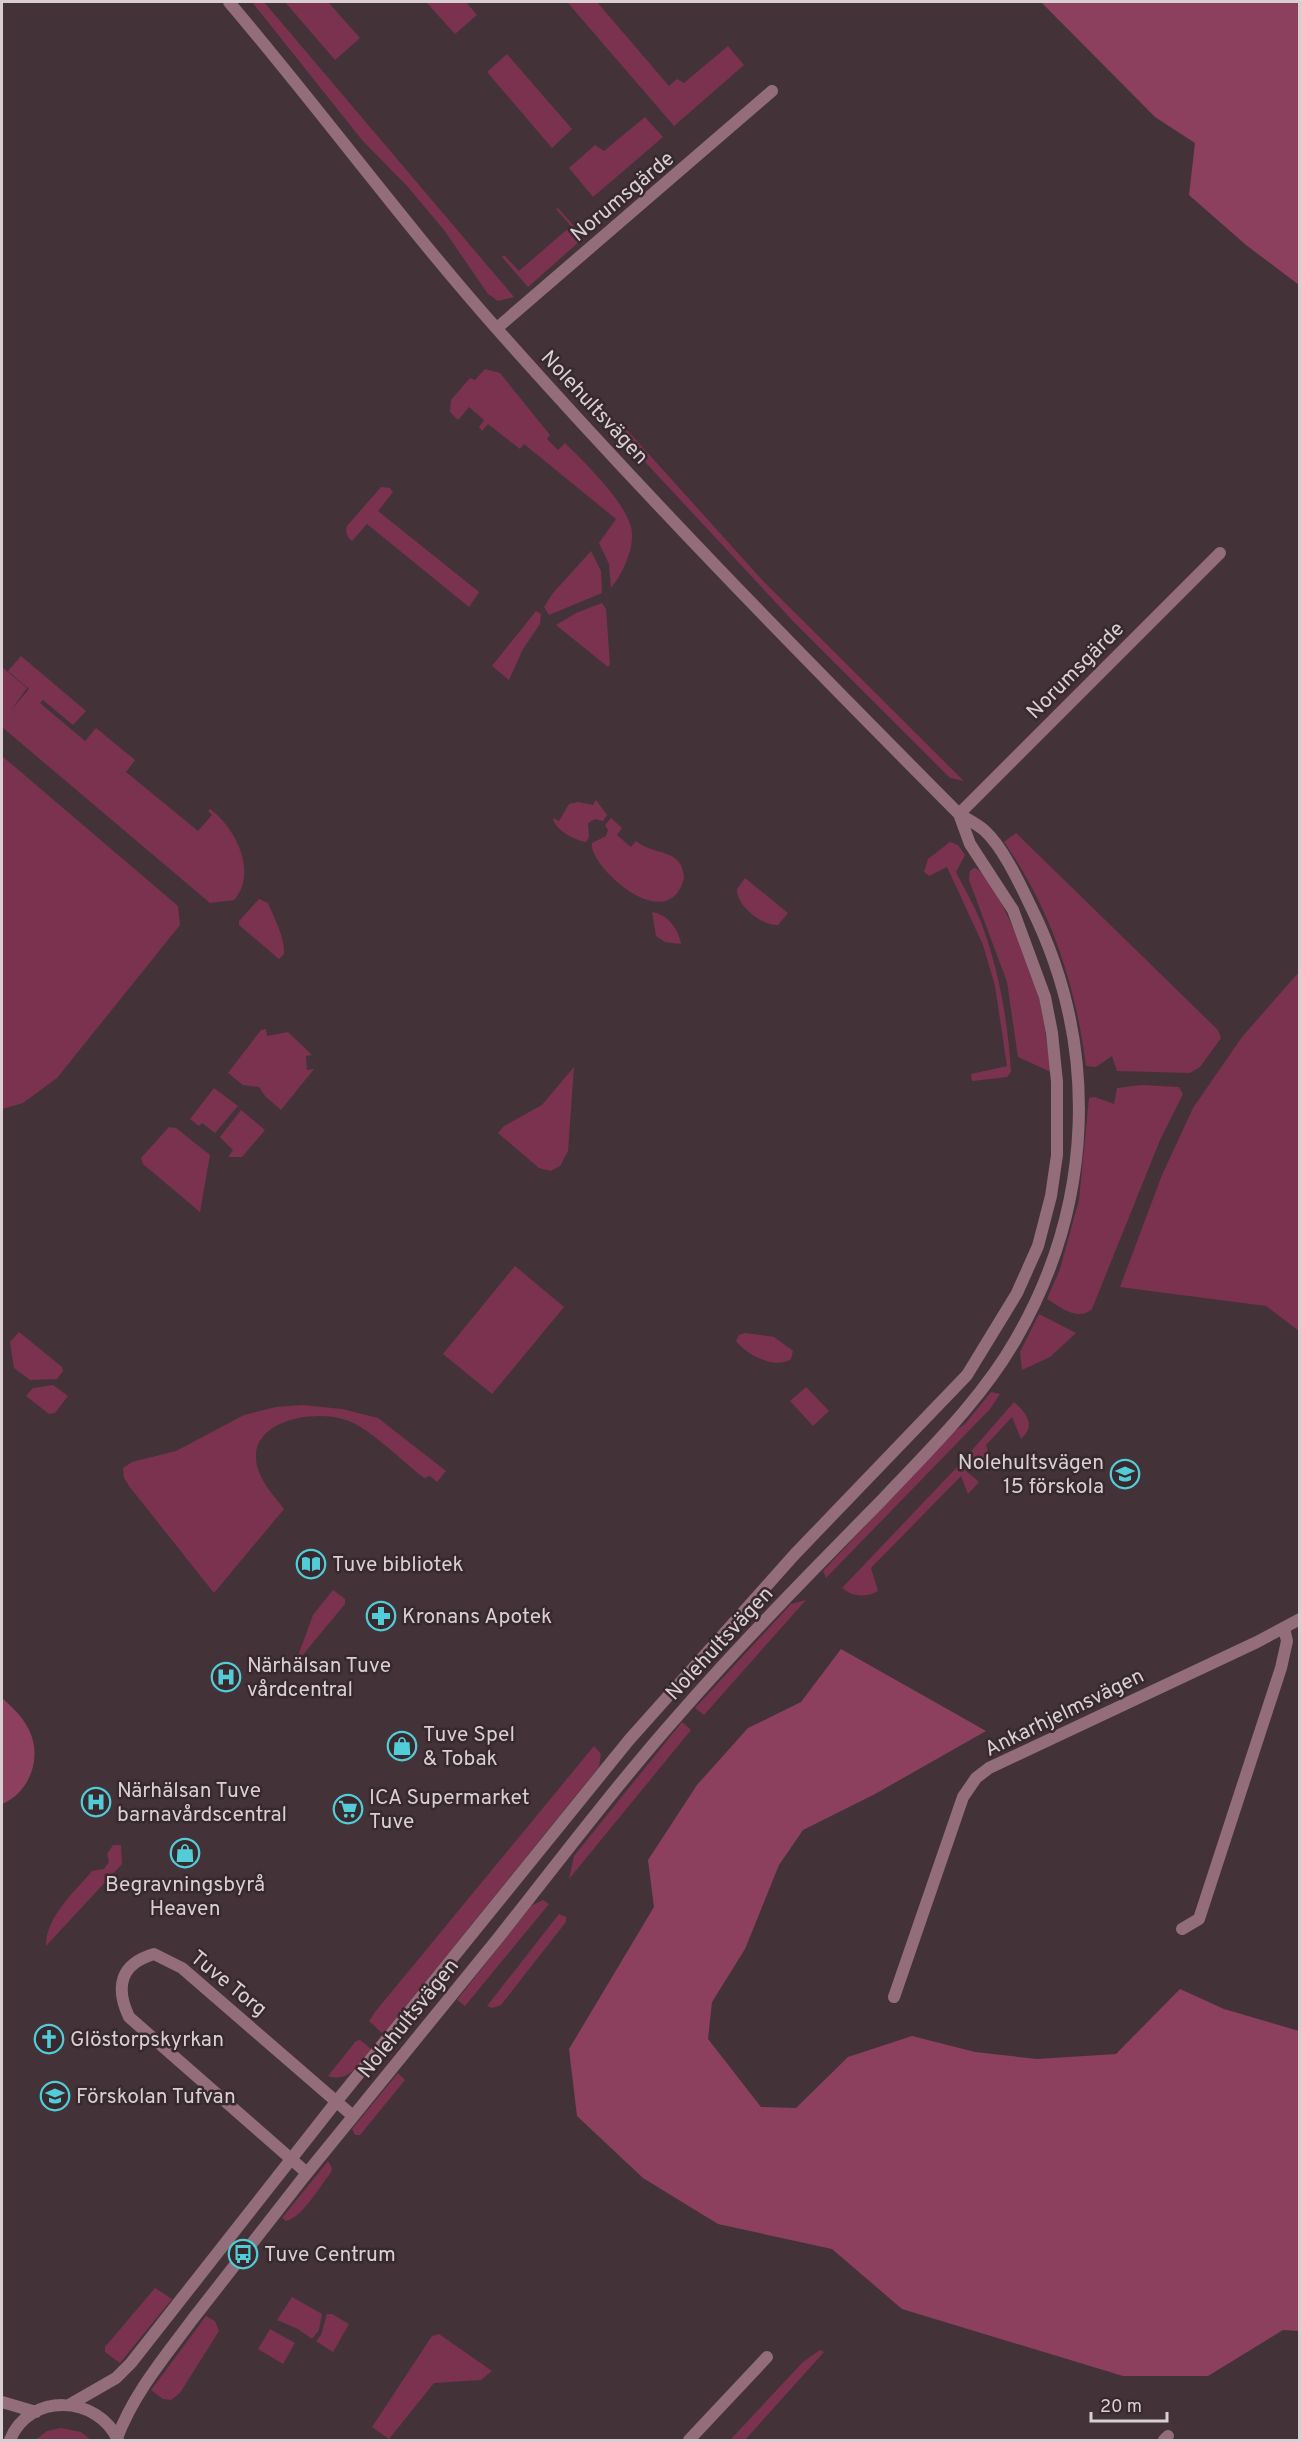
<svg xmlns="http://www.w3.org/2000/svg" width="1301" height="2442" viewBox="0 0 1301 2442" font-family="Overpass,sans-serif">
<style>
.green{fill:#7a324f}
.forest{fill:#8d405e}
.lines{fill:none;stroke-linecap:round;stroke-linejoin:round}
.street{stroke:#936e7a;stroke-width:12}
.labels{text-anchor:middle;stroke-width:5;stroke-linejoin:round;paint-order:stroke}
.street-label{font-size:21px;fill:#d9cfd2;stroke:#38292e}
.poi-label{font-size:21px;fill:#d9cfd2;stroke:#38292e;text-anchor:start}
</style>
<rect width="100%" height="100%" fill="#433338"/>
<path class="green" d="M 252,2 L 264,2 L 514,297 L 498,301 L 488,294 L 444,230 L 407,186 L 362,140 Z
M 285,2 L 328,2 L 360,38 L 335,60 Z
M 426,2 L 466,2 L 477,15 L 455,34 Z
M 570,2 L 597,2 L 669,86 L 677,79 L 684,83 L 728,46 L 744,65 L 674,126 L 568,3 Z
M 507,54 L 572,129 L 552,148 L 487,72 Z
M 645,117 L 663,137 L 593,197 L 569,168 L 595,145 L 604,151 Z
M 558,208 L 581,234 L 580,241 L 528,287 L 502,257 L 504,255 L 519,271 L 571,226 L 556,209 Z
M 485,369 L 500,373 L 550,435 L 547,439 L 558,450 L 565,443 C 585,463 623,499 631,527 C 636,545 623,574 611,588 L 609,564 L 599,543 L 616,519 L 524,444 L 520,449 L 488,424 L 482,431 L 479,427 L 484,420 L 469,407 L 458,420 L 450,412 L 451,400 L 470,378 L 475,380 Z
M 627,430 L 764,582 L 964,781 L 950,778 L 792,620 L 621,436 Z
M 381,487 L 390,488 L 393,492 L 378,511 L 479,592 L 469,607 L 367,524 L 352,541 C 347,537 345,532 347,526 Z
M 591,551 L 601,571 L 602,593 L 549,615 L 544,607 L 553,593 Z
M 602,603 L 606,609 L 610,664 L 608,667 L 556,625 L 576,613 Z
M 536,611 L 541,614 L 540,624 L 523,649 L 509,680 L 492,666 Z
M 21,656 L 86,711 L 73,725 L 43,700 L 40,703 L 85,741 L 96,728 L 135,760 L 126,772 L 198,831 L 212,815 L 208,811 L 210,809 C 236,828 258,873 234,900 L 210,903 L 2,727 L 2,667 L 27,688 L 11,710 L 29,689 L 8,671 Z
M 2,756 L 178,906 L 180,925 L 57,1078 L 23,1103 L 2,1109 Z
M 596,800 L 607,815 L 603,821 L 595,819 L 588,823 L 589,837 L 586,842 C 574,840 555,830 553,818 L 559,821 L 569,804 L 578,802 L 593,805 Z
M 611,818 L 622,828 L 617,835 L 631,847 L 636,841 C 654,856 683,848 684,878 C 668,940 587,864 592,843 L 606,836 L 608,830 L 605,825 Z
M 1016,833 L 1218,1030 L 1221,1038 L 1200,1067 L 1190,1073 L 1117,1071 L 1112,1056 L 1096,1067 L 1086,1066 C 1076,986 1051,909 1004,842 Z
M 950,842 L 958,845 L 965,855 L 956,872 C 964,888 974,905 981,922 C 999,970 1008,1021 1011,1072 L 1007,1077 L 972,1081 L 971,1074 L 1007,1066 L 995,986 L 983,945 L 947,867 L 929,876 L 924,872 L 928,859 Z
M 974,868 C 993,870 1031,969 1037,990 C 1044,1017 1047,1045 1051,1072 L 1018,1057 L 1007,982 L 969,880 L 970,871 Z
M 745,878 L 788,913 L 778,925 C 762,926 736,905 737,889 Z
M 259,899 L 268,903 C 274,918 285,937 284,954 L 279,959 L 239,925 L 239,921 Z
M 652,912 C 667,914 679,929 681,944 L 665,942 L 656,936 Z
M 1299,972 L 1299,1331 L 1266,1306 L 1120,1287 L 1162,1175 L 1193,1108 L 1242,1037 Z
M 266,1029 L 267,1036 L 288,1032 L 312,1055 L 306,1056 L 307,1070 L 314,1069 L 281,1110 L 265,1096 L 259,1087 L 243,1085 L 228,1073 L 261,1030 Z
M 574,1067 L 568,1151 L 560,1166 L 551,1171 L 539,1168 L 498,1133 L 504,1126 L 542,1105 Z
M 1141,1085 L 1179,1087 L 1183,1094 L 1160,1140 L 1092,1309 C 1078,1322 1060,1307 1047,1299 L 1060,1269 L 1079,1200 L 1089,1098 L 1095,1097 L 1114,1104 L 1117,1088 Z
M 214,1088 L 238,1106 L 215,1133 L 202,1123 L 199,1126 L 190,1119 Z
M 241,1110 L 265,1130 L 242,1157 L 228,1157 L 233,1150 L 220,1137 Z
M 169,1127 L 176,1128 L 210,1155 L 200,1212 L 143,1164 L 141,1158 Z
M 515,1266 L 564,1307 L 492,1394 L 443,1354 Z
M 1039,1314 L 1076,1333 L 1050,1357 L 1022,1370 L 1020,1352 Z
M 19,1332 L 62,1367 L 63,1371 L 57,1379 L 30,1380 L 14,1368 L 10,1342 Z
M 745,1333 L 774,1337 L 793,1351 L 791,1359 C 775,1370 747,1355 736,1341 L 739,1335 Z
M 53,1385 L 68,1396 L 55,1413 L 49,1414 L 26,1396 L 33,1388 Z
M 806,1387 L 829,1411 L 813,1426 L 790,1401 Z
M 991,1392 L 1000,1394 L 990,1409 L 826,1578 L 823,1571 L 954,1431 L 965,1424 Z
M 1014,1402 C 1027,1414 1036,1425 1021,1439 L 1012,1417 L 986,1445 L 992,1467 L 987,1473 L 967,1456 Z
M 302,1405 L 342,1409 L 378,1418 L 446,1471 L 437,1482 L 430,1476 L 424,1478 C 402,1461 370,1428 346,1420 C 315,1409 246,1420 257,1466 C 261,1482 274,1496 284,1509 L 214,1593 L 129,1486 L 124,1478 L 123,1468 L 132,1462 L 176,1451 L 244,1415 L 276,1407 Z
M 959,1465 L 979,1482 L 968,1494 L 961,1476 L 871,1568 L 878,1591 C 866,1598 853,1597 842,1588 Z
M 333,1590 L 345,1599 L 345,1604 L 301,1657 L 298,1656 L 313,1615 Z
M 806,1600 L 704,1715 L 695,1708 L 791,1604 Z
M 682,1722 L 691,1730 L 569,1879 L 574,1856 Z
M 594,1746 L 601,1754 L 599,1767 L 383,2034 L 369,2021 L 375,2012 Z
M 113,1845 L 121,1845 L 122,1864 L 46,1946 C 46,1916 74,1893 92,1871 L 104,1869 L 109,1862 L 107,1854 Z
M 543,1900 L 549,1904 L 465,2006 L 457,2000 L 531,1906 Z
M 559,1914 L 566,1917 L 566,1922 L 501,2005 L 492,2008 L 487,2006 Z
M 360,2040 L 371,2049 C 359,2064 349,2083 328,2076 L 356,2041 Z
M 398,2073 L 405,2080 L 360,2135 L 355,2135 L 352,2129 Z
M 328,2161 L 332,2168 L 331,2172 C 321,2185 302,2218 286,2221 L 282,2218 Z
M 155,2288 L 172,2299 L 120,2363 L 105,2352 L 105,2347 Z
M 292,2297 L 322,2314 L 319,2330 L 312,2339 L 298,2329 L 277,2320 Z
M 327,2314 L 332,2314 L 349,2324 L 333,2352 L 316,2341 L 321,2335 Z
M 206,2316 L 215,2321 L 219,2331 L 180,2393 L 171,2400 L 163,2399 L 151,2390 Z
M 270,2329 L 295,2343 L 283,2364 L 258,2349 Z
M 439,2334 L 492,2371 L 481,2380 L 434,2383 L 389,2439 L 372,2427 L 432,2336 Z
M 820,2350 L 824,2352 L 745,2440 L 730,2440 L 803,2362 Z
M 61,2428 L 81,2432 L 91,2440 L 35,2440 L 47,2431 Z"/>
<path class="forest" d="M 1041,2 L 1299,2 L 1299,285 L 1246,245 L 1189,195 L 1195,143 L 1155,117 Z
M 841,1649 L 986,1731 L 875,1794 L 803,1830 L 779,1865 L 745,1949 L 712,2002 L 708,2039 L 761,2107 L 796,2108 L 848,2057 L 912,2036 L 975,2052 L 1037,2059 L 1116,2054 L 1180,1989 L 1224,2009 L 1299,2031 L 1299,2331 L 1283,2330 L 1208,2376 L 1123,2376 L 902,2309 L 832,2249 L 718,2224 L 643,2178 L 577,2116 L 569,2049 L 654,1907 L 648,1860 L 697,1785 L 748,1728 L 801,1702 Z
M 2,1698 C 12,1707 23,1717 29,1730 C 43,1758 29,1793 2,1804 Z"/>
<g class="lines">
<path class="street" d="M 497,328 L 772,91
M 959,814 L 1220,553
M 1182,1929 L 1199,1919 L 1281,1668 L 1287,1641 L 1284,1628
M 894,1997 L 963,1797 L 976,1778 L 989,1768 L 1257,1642 L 1300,1619
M 307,2173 L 129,2017 C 115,1987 120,1964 154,1954 L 182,1968 L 353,2116
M 2,2402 L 36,2412
M 69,2405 L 116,2378 L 131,2363 L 336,2102 L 629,1740 L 795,1554 L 967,1375 L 1017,1293 L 1038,1246 L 1051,1196 L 1057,1155 L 1057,1082 L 1052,1033 L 1045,997 L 1013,910 L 970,844 L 959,814
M 117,2438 C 134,2393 164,2358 192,2320 C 229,2273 266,2225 303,2178 C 368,2097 434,2017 499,1937 C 559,1861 618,1783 682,1711 C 746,1638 814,1569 882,1500 C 929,1450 982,1399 1016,1339 C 1094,1204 1100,1046 1031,907 C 1020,884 1003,847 984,830 C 977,824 967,819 959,814 C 802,656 645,496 497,329 C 403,223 320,109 229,2
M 10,2440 C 29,2392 98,2395 118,2440
M 689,2440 L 767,2357
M 1164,2440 L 1168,2436"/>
</g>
<defs>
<g id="school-ring" transform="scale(1.5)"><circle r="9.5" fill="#38292e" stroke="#52ccd6" stroke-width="1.5"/><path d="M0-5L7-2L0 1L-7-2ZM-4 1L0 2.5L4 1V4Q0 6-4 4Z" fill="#52ccd6"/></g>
<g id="library-ring" transform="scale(1.5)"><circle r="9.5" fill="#38292e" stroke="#52ccd6" stroke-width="1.5"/><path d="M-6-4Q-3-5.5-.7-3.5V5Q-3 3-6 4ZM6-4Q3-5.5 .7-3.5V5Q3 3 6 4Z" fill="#52ccd6"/></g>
<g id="pharmacy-ring" transform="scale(1.5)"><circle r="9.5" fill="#38292e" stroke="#52ccd6" stroke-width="1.5"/><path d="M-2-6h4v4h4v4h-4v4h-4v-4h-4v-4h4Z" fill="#52ccd6"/></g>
<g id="hospital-ring" transform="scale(1.5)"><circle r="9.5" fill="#38292e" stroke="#52ccd6" stroke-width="1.5"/><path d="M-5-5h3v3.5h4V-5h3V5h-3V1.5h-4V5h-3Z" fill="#52ccd6"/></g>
<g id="shop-ring" transform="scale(1.5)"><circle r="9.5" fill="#38292e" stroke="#52ccd6" stroke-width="1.5"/><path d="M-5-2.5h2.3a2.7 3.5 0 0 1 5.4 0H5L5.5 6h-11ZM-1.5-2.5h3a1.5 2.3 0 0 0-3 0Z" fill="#52ccd6"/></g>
<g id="supermarket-ring" transform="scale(1.5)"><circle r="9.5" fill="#38292e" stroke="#52ccd6" stroke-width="1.5"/><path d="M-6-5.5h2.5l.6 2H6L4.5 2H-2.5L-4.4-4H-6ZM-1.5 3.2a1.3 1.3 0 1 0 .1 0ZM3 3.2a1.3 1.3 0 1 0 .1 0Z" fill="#52ccd6"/></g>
<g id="church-ring" transform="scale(1.5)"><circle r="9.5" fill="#38292e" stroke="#52ccd6" stroke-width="1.5"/><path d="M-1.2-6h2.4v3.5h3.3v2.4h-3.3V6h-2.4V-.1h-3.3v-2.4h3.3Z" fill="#52ccd6"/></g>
<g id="bus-ring" transform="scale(1.5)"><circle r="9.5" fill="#38292e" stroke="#52ccd6" stroke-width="1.5"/><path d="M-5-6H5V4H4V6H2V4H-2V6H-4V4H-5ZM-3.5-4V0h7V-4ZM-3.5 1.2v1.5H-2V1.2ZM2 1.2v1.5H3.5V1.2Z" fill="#52ccd6"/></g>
</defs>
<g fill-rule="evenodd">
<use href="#school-ring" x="1125" y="1474"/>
<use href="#library-ring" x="311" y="1564"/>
<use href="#pharmacy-ring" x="381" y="1616"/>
<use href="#hospital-ring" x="226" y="1677"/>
<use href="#shop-ring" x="402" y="1746"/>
<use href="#hospital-ring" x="96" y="1802"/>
<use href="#supermarket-ring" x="348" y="1809"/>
<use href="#shop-ring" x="185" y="1853"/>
<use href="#church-ring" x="49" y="2039"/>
<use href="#school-ring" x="55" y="2096"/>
<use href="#bus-ring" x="243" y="2254"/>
</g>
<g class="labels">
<g class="street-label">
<text transform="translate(622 196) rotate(-40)" y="7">Norumsgärde</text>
<text transform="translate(595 407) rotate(47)" y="7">Nolehultsvägen</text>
<text transform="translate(1075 670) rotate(-45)" y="7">Norumsgärde</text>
<text transform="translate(719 1643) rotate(-47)" y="7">Nolehultsvägen</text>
<text transform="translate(1064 1712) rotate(-26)" y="7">Ankarhjelmsvägen</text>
<text transform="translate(229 1983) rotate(39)" y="7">Tuve Torg</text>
<text transform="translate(408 2018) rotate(-51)" y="7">Nolehultsvägen</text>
</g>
<g class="poi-label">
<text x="1104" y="1469" text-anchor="end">Nolehultsvägen<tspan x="1104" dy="24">15 förskola</tspan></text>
<text x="332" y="1571">Tuve bibliotek</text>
<text x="402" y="1623">Kronans Apotek</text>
<text x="247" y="1672">Närhälsan Tuve<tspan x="247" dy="24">vårdcentral</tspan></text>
<text x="423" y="1741">Tuve Spel<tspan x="423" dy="24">&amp; Tobak</tspan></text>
<text x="117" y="1797">Närhälsan Tuve<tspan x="117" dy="24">barnavårdscentral</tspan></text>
<text x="369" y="1804">ICA Supermarket<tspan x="369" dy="24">Tuve</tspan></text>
<text x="185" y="1891" text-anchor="middle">Begravningsbyrå<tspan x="185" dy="24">Heaven</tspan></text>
<text x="70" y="2046">Glöstorpskyrkan</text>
<text x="76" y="2103">Förskolan Tufvan</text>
<text x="264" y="2261">Tuve Centrum</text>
</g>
</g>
<rect width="1301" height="2442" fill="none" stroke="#d9cfd2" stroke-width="6"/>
<path d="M1091 2412v9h76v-9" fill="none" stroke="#d9cfd2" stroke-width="3"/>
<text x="1100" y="2412" font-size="18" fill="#d9cfd2" stroke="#38292e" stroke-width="4.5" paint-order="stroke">20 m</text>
</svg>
